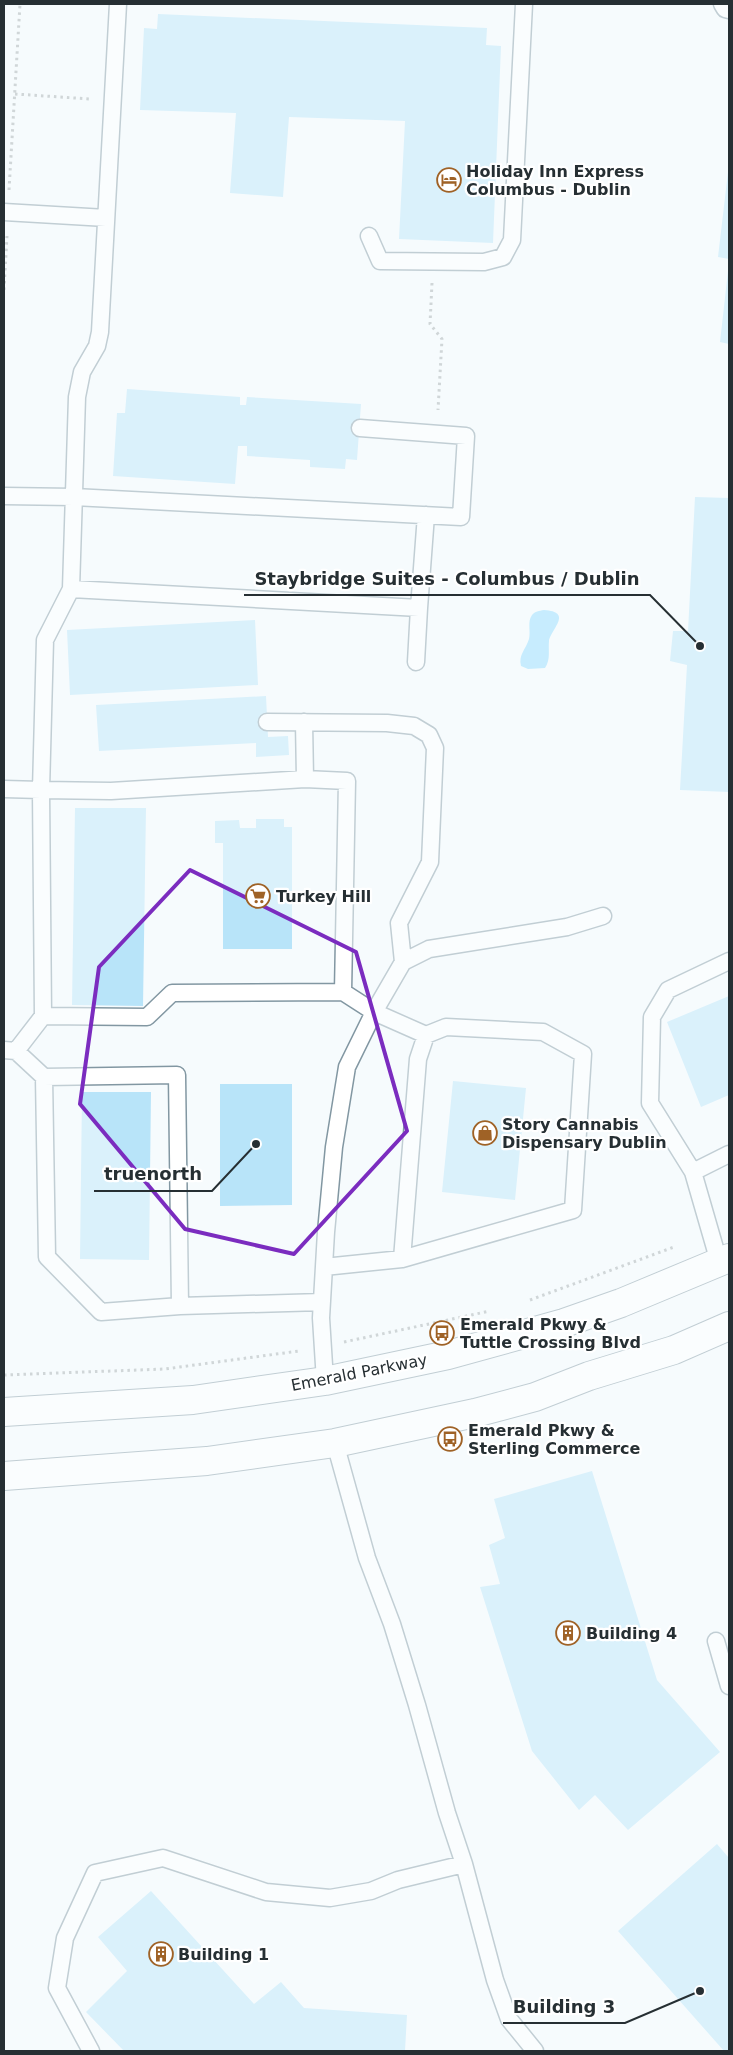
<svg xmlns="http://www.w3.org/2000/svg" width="733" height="2055" viewBox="0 0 733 2055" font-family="'DejaVu Sans',sans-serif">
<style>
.water{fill:#8edafe}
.building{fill:#b8e4f9}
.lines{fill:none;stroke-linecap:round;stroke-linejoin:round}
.lane-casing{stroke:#8297a2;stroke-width:19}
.secondary-casing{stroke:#8297a2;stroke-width:30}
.path{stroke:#a2a9ab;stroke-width:3;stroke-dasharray:2.5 4;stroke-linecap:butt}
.lane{stroke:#fff;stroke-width:16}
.secondary{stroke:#fff;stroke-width:28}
.marked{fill:none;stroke:#7b2cbf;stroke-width:4;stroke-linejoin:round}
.labels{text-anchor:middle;stroke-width:4.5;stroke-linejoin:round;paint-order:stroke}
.poi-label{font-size:16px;font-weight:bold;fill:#262f33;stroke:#fff;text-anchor:start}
.street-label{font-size:16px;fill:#262f33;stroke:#fff}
.leader{fill:none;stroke:#262f33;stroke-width:2}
.callout-dot{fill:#262f33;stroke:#fff;stroke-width:2}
.callout-label{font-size:18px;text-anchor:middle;font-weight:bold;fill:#262f33;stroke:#fff;stroke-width:4.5;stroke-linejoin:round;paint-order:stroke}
</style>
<rect width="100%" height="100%" fill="#f6fbfd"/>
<path class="water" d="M 544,610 C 573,612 552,628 549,641 C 548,650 551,659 545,668 L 528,669 L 521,666 C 518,655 526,649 529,639 C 531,631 527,622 532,615 C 535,611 539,611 544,610 Z"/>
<path class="building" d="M 158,14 L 487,28 L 486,45 L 501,46 L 493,243 L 399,239 L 405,121 L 289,117 L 283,197 L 230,193 L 236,113 L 140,110 L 144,28 L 157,29 Z
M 728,172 L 729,172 L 729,259 L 718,257 Z
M 728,271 L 729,271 L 729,344 L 720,342 Z
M 127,389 L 240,397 L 240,405 L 246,405 L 247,397 L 361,404 L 357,460 L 346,459 L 345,469 L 310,467 L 310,460 L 247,456 L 247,446 L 238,446 L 235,484 L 113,476 L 117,413 L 125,413 Z
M 695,497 L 729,498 L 729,792 L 680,790 L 687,665 L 670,661 L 673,631 L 688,631 Z
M 255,620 L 258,685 L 70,695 L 67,630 Z
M 266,696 L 268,737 L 288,736 L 289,755 L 256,757 L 256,743 L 99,751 L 96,705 Z
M 75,808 L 146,808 L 143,1006 L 72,1005 Z
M 256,819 L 284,819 L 284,827 L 292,827 L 292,949 L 223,949 L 223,843 L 215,843 L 215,821 L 239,820 L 240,828 L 256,828 Z
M 729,996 L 729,1095 L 701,1107 L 667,1022 Z
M 453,1081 L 526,1088 L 515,1200 L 442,1192 Z
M 220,1084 L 292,1084 L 292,1205 L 220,1206 Z
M 82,1092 L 151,1092 L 149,1260 L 80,1259 Z
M 592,1471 L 657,1680 L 720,1752 L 628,1830 L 595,1795 L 579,1810 L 532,1751 L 480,1587 L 500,1584 L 489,1545 L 505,1538 L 494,1499 Z
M 717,1844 L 729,1858 L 729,2051 L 724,2051 L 618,1931 Z
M 151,1891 L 254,2004 L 281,1982 L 304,2008 L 407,2015 L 405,2051 L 124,2051 L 86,2012 L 127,1971 L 98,1937 Z"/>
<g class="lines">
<g class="lane-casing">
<path id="lane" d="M 722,4 L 725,9 L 729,10
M 4,212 L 106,218
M 369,236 L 380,261 L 484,262 L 503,257 L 512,240 L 524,4
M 4,496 L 74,497 L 461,517 L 466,436 L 360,428
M 71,589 L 419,608 L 416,662
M 419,608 L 426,515
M 267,722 L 387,723 L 414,726 L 429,735 L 435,748 L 430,862 L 399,923 L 403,962
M 304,722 L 305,779
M 4,789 L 41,790 L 45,640 L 71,589 L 77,397 L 82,372 L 97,346 L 100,332 L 118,4
M 43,1016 L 147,1017 L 172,993 L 343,992 L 374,1012 L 426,1035
M 4,1050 L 16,1051 L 44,1077 L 177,1075 L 180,1306 L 101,1312 L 47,1257 L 44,1077
M 16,1051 L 43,1016 L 41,790 L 111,791 L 305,779 L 347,781 L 343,992
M 693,1172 L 729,1154
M 719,1262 L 693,1172 L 650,1103 L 652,1017 L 668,990 L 729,961
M 324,1267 L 402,1259 L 573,1210 L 583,1054 L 543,1032 L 446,1027 L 426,1035 L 418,1059 L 402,1259
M 180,1306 L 322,1302
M 325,1381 L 321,1318 L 326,1232 L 334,1147 L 347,1067 L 374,1012 L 403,962 L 429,949 L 567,927 L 603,916
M 335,1443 L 367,1558 L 392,1624 L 417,1705 L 447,1813 L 464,1864 L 495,1980 L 509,2019 L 535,2051
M 716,1641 L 729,1686
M 91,2051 L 57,1988 L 65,1938 L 95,1873 L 163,1858 L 266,1892 L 330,1898 L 371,1891 L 398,1880 L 464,1864"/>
</g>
<g class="secondary-casing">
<path id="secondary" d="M 4,1412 L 193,1400 L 325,1381 L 448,1355 L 564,1323 L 621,1303 L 729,1258
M 4,1476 L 207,1461 L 335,1443 L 475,1413 L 535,1397 L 589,1376 L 674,1350 L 729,1326"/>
</g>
<path class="path" d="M 15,94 L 90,99
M 9,190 L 20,4
M 432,283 L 430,324 L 442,339 L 438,410
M 4,290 L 7,236
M 530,1300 L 674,1247
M 344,1342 L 490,1311
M 4,1375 L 165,1369 L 299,1351"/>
<use href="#lane" class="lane"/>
<use href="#secondary" class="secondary"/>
</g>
<path d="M0 0H733V2055H0ZM 190,870 L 356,952 L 407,1131 L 294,1254 L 185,1229 L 80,1104 L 99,967 Z" fill="#f6fbfd" fill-opacity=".55" fill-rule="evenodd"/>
<path class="marked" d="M 190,870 L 356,952 L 407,1131 L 294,1254 L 185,1229 L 80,1104 L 99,967 Z"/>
<defs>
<g id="hotel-ring" transform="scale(1.25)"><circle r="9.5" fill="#fff" stroke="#9f6226" stroke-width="1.5"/><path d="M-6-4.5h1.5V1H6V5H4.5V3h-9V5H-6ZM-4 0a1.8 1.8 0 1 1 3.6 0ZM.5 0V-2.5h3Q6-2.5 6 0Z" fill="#9f6226"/></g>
<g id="supermarket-ring" transform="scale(1.25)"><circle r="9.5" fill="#fff" stroke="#9f6226" stroke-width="1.5"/><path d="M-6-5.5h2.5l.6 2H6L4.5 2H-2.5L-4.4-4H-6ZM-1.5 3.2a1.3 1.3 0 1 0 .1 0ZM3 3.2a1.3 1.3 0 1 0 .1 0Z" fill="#9f6226"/></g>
<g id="shop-ring" transform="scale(1.25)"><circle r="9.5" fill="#fff" stroke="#9f6226" stroke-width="1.5"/><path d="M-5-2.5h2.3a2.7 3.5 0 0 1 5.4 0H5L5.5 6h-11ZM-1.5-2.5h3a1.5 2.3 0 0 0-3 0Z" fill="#9f6226"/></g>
<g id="bus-ring" transform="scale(1.25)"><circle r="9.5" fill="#fff" stroke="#9f6226" stroke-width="1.5"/><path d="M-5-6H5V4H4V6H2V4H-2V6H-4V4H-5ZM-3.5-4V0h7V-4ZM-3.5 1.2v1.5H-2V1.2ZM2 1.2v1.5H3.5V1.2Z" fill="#9f6226"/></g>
<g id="building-ring" transform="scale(1.25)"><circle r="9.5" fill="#fff" stroke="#9f6226" stroke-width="1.5"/><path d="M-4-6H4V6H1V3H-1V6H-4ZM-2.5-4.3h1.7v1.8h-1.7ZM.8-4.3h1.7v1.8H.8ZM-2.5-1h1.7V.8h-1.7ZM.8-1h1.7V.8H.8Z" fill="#9f6226"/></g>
</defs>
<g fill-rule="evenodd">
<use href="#hotel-ring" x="449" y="180"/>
<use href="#supermarket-ring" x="258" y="896"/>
<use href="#shop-ring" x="485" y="1133"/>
<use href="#bus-ring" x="442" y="1333"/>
<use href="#bus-ring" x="450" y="1439"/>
<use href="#building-ring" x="568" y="1633"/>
<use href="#building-ring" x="161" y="1954"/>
</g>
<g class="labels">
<g class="poi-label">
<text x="466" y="177">Holiday Inn Express<tspan x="466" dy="18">Columbus - Dublin</tspan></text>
<text x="276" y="902">Turkey Hill</text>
<text x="502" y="1130">Story Cannabis<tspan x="502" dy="18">Dispensary Dublin</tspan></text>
<text x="460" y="1330">Emerald Pkwy &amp;<tspan x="460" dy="18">Tuttle Crossing Blvd</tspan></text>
<text x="468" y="1436">Emerald Pkwy &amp;<tspan x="468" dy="18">Sterling Commerce</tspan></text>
<text x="586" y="1639">Building 4</text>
<text x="178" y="1960">Building 1</text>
</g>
<g class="street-label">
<text transform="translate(359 1372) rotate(-11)" y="6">Emerald Parkway</text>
</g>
</g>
<path class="leader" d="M700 646L650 595H244M256 1144L212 1191H94M700 1991L625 2023H503"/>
<g class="callout-dot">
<circle cx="700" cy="646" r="5"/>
<circle cx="256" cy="1144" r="5"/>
<circle cx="700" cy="1991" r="5"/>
</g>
<g class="callout-label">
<text x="447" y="585">Staybridge Suites - Columbus / Dublin</text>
<text x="153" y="1180">truenorth</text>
<text x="564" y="2013">Building 3</text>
</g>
<rect width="733" height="2055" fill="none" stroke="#262f33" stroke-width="10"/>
</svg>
